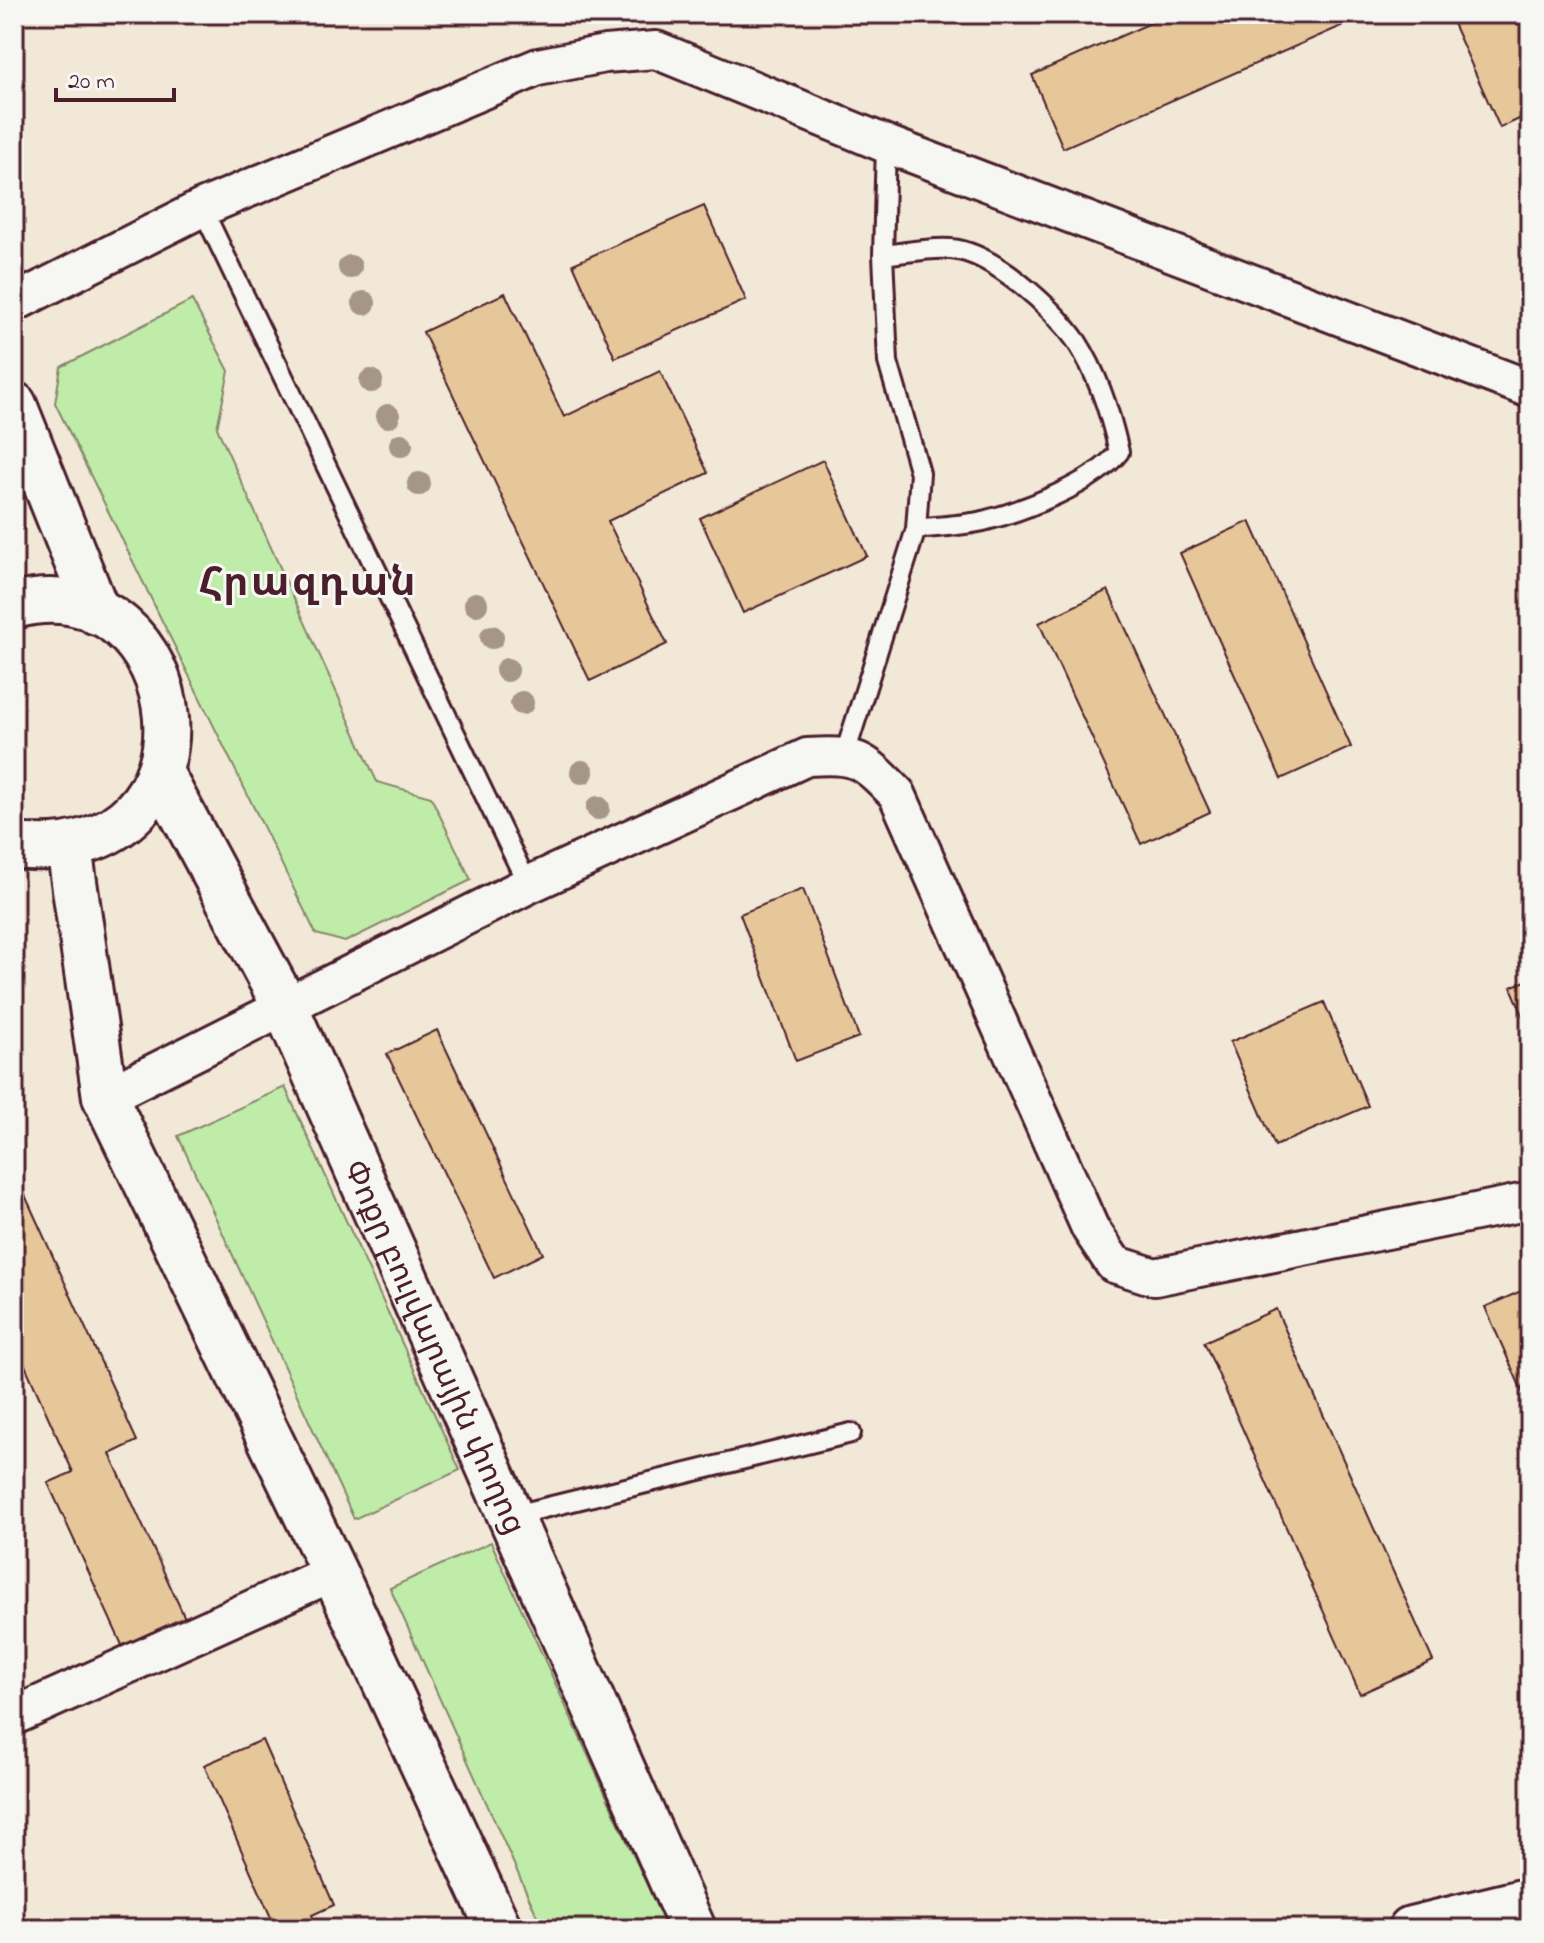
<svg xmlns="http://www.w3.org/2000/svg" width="1544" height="1943" viewBox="0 0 1544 1943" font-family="'Indie Flower','Noto Sans Armenian',sans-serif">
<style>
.green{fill:#c0eca9;stroke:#85866a;stroke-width:2}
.building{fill:#e6c799;stroke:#4a1f2b;stroke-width:2}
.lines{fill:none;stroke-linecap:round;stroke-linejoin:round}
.service-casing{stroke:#4a1f2b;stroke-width:24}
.minor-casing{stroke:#4a1f2b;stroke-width:42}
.tertiary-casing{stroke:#4a1f2b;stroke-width:50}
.service{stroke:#f6f6f2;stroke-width:18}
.minor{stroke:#f6f6f2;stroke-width:36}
.tertiary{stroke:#f6f6f2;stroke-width:44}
.tree{fill:#a69689}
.labels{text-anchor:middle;stroke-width:6;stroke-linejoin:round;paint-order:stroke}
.street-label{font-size:32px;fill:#4a1f2b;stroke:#f6f6f2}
.district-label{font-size:40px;font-weight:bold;letter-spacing:2px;fill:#4a1f2b;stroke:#f6f6f2}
</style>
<rect width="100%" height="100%" fill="#f1e8d7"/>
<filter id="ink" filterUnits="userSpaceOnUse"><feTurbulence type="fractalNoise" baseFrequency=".0125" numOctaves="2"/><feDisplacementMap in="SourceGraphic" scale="16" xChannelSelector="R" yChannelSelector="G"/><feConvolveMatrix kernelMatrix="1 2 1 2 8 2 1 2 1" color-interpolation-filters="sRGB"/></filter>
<g filter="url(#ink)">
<path class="green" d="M 192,300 L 229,371 L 217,428 L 377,782 L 431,797 L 471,880 L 345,942 L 316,934 L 55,403 L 61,367 Z
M 285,1087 L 460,1470 L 354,1519 L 178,1136 Z
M 491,1542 L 667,1929 L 543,1929 L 390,1588 Z"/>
<path class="building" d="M 1171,14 L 1369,14 L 1063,148 L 1032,75 Z
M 1463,14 L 1530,14 L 1530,114 L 1500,128 L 1451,19 Z
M 704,206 L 746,300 L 615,358 L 573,264 Z
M 505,293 L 564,417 L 660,371 L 708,473 L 608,521 L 667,644 L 590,681 L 423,332 Z
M 823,460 L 867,556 L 743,613 L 700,518 Z
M 1250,521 L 1351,747 L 1281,779 L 1180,553 Z
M 1108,590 L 1210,812 L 1141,844 L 1039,623 Z
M 803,889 L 859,1037 L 796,1061 L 740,914 Z
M 1530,979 L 1530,1032 L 1511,987 Z
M 1324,1002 L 1368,1106 L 1275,1146 L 1230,1042 Z
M 437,1030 L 543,1254 L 494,1278 L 387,1054 Z
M 14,1171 L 137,1441 L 110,1454 L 189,1627 L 127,1656 L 48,1483 L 73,1472 L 14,1341 Z
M 1530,1287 L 1530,1409 L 1485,1307 Z
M 1276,1309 L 1433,1661 L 1360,1694 L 1204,1342 Z
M 262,1740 L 334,1905 L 312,1915 L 318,1929 L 276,1929 L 204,1765 Z"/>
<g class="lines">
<g class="service-casing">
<path id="service" d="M 202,208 L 528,885
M 883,255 C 905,253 930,247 951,249 C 993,252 1054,309 1077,342 C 1097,373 1111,416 1119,452 C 1095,483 1023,511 983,521 C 962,526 938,526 916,529
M 845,754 L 916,529 L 920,473 L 888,362 L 883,255 L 886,144
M 511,1516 L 851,1433"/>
</g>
<g class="minor-casing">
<path id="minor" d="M 14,303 L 202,208 L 538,67 L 605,54 L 656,50 L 886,144 L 1530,389
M 105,1097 L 528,885 L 807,757 C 857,754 862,758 897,794 L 1090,1228 L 1114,1264 L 1155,1277 L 1530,1201
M 14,1716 L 334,1572"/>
</g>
<g class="tertiary-casing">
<g id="tertiary">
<path d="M 14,405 L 97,612"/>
<path d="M 14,606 C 194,558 239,870 14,846"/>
<path id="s1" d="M 160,772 L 285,1006 L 693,1929"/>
<path d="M 69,847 L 105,1097 L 334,1572 L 499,1929"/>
<path d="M 1411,1929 L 1530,1900"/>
</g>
</g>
<use href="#service" class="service"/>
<use href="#minor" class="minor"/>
<use href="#tertiary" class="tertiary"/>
</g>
<g class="tree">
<circle cx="350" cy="267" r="12"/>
<circle cx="364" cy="303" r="12"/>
<circle cx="371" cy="381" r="12"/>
<circle cx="388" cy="416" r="12"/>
<circle cx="401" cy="445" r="12"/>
<circle cx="419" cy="484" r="12"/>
<circle cx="476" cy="604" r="12"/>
<circle cx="492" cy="637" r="12"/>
<circle cx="507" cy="670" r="12"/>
<circle cx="522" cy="703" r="12"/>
<circle cx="582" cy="772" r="12"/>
<circle cx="598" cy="808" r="12"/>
</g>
</g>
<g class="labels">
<g class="street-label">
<text dy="11" stroke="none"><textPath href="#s1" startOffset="638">Փոքր բուլվարային փողոց</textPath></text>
</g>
<g class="district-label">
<text x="308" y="595">Հրազդան</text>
</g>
</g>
<rect width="1544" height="1943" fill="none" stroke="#f6f6f2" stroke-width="48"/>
<rect x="24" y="24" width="1496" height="1895" fill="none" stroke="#4a1f2b" stroke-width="3" filter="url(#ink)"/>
<path d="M56 88v12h118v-12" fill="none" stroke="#4a1f2b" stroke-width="4"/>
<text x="68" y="88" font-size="24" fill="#4a1f2b" stroke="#f6f6f2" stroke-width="6" paint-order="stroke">20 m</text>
</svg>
